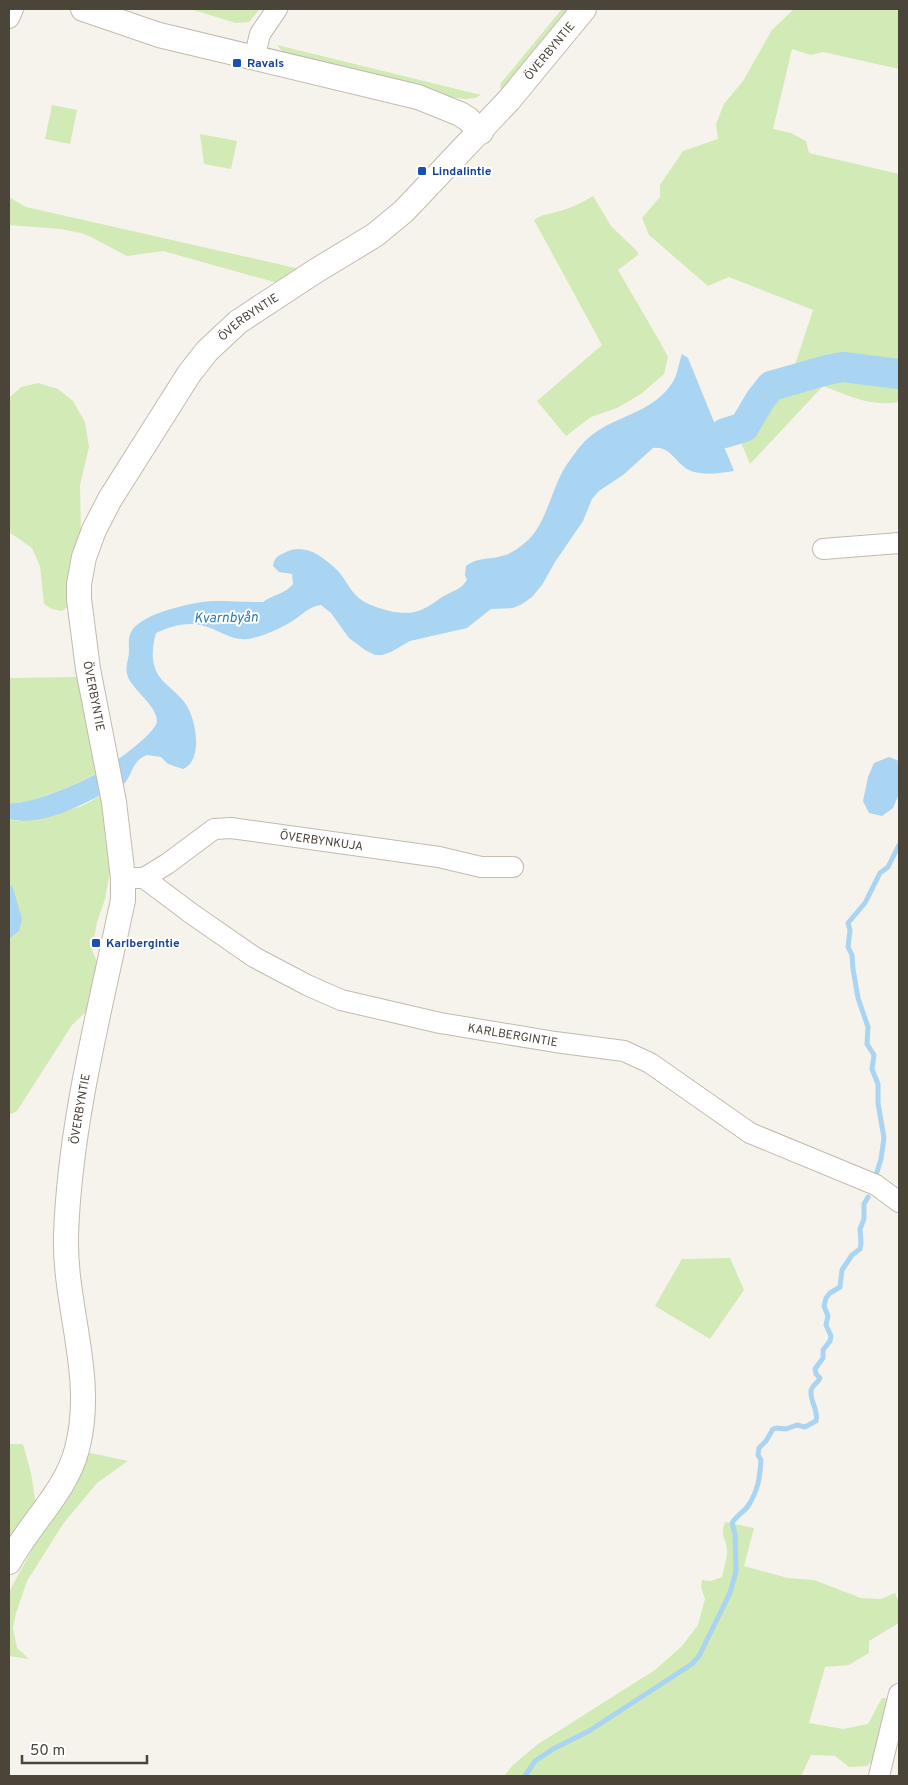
<svg xmlns="http://www.w3.org/2000/svg" width="908" height="1785" viewBox="0 0 908 1785" font-family="Overpass,sans-serif">
<style>
.green{fill:#d2eab5}
.water{fill:#a9d4f2}
.lines{fill:none;stroke-linecap:round;stroke-linejoin:round}
.stream{stroke:#a9d4f2;stroke-width:5}
.river{stroke:#a9d4f2;stroke-width:30}
.minor-casing{stroke:#c2bbae;stroke-width:22}
.tertiary-casing{stroke:#c2bbae;stroke-width:26}
.minor{stroke:#fff;stroke-width:20}
.tertiary{stroke:#fff;stroke-width:24}
.transit-dot{fill:#1a4fb4;stroke:#fff;stroke-width:2}
.labels{text-anchor:middle;stroke-width:4;stroke-linejoin:round;paint-order:stroke}
.street-label{font-size:12px;fill:#4b4439;stroke:#fff}
.transit-label{font-size:12px;font-weight:bold;fill:#164399;stroke:#fff;text-anchor:start}
.water-label{font-size:14px;font-style:italic;fill:#2e7ab2;stroke:#fff}
</style>
<rect width="100%" height="100%" fill="#f6f3ec"/>
<path class="green" d="M 190,9 L 260,9 L 249,22 L 236,23 Z
M 562,9 L 574,9 L 503,90 L 500,88 L 501,83 Z
M 794,9 L 899,9 L 899,69 L 823,52 L 811,55 L 792,49 L 773,129 L 791,133 L 806,141 L 809,153 L 899,174 L 899,402 C 871,407 849,396 823,386 L 750,464 L 734,426 L 757,396 L 795,365 L 813,310 L 729,277 L 708,286 L 649,235 L 642,218 L 660,197 L 660,185 L 683,151 L 718,139 L 716,124 L 724,104 L 743,81 L 772,30 Z
M 277,45 L 481,95 L 475,98 L 466,99 L 433,95 L 285,55 Z
M 52,105 L 77,110 L 70,144 L 45,139 Z
M 200,134 L 237,141 L 231,169 L 204,164 Z
M 593,196 L 611,226 L 637,251 L 638,255 L 618,270 L 660,342 L 668,357 L 664,374 L 641,394 L 617,408 L 591,417 L 566,436 L 537,401 L 602,345 L 534,220 C 542,214 547,215 556,212 C 569,209 582,203 593,196 Z
M 9,197 L 26,207 L 300,269 L 278,283 L 163,251 L 127,256 L 91,237 L 81,233 L 60,229 L 9,225 Z
M 38,383 L 58,389 L 73,401 L 85,422 L 89,447 L 80,485 L 81,532 L 69,606 L 62,611 L 52,609 L 44,604 L 40,566 L 32,548 L 9,532 L 9,398 L 21,387 Z
M 79,677 L 98,772 C 81,783 29,805 9,803 L 9,678 Z
M 100,796 L 107,837 L 110,871 L 105,899 L 97,922 L 92,949 L 99,968 L 92,1006 L 72,1025 L 17,1111 L 9,1115 L 9,939 L 19,931 L 13,888 L 9,883 L 9,819 L 17,821 L 80,807 Z
M 730,1258 L 744,1290 L 710,1339 L 655,1306 L 682,1259 Z
M 9,1444 L 23,1444 L 31,1473 L 36,1505 L 9,1543 Z
M 86,1452 L 128,1461 L 97,1483 L 63,1524 L 27,1581 L 16,1613 L 13,1628 L 17,1648 L 29,1659 L 9,1656 L 9,1592 L 31,1551 L 32,1540 Z
M 725,1522 L 754,1528 L 744,1566 L 788,1578 L 814,1580 L 861,1598 L 881,1599 L 895,1593 L 899,1603 L 899,1623 L 869,1641 L 869,1653 L 849,1665 L 825,1667 L 809,1723 L 843,1729 L 868,1724 L 882,1698 L 891,1699 L 878,1755 L 867,1766 L 849,1767 L 835,1756 L 811,1755 L 801,1776 L 504,1776 L 513,1765 L 538,1744 L 655,1670 L 682,1646 L 698,1625 L 705,1599 L 701,1587 L 702,1580 L 711,1581 L 722,1577 C 724,1568 727,1559 727,1549 C 725,1535 720,1538 725,1522 Z"/>
<path class="water" d="M 682,354 L 688,358 L 734,471 C 720,473 705,476 691,471 C 676,465 671,445 653,448 L 623,475 L 599,491 L 592,499 L 583,521 L 555,562 L 542,585 L 532,597 L 522,604 L 513,608 L 491,609 L 467,628 L 410,641 L 391,652 L 382,655 L 375,655 L 365,650 L 349,638 L 331,613 L 321,605 C 309,606 301,616 291,622 C 279,629 262,637 248,639 C 232,641 219,630 204,626 C 187,621 171,626 156,633 C 153,644 151,657 155,668 C 160,683 176,690 185,703 C 196,718 204,760 183,769 L 168,764 L 161,757 L 147,755 C 133,760 133,772 125,783 C 118,788 109,791 101,795 C 73,809 41,826 9,819 L 9,803 C 27,805 71,787 88,778 C 102,772 156,735 157,721 C 157,706 133,690 128,677 C 124,667 129,660 129,651 C 129,644 128,638 131,632 C 141,613 193,602 214,601 C 231,601 247,602 263,602 C 274,594 285,594 293,584 L 292,574 L 279,572 L 273,566 C 274,559 277,556 284,553 C 304,542 322,556 337,570 C 350,584 350,596 371,605 C 386,611 408,617 423,609 C 430,606 436,601 442,597 C 452,591 461,590 467,580 L 465,575 L 466,566 C 477,557 488,560 502,556 C 512,554 523,545 530,538 C 548,520 553,481 570,460 C 577,450 585,439 596,432 C 622,414 656,411 674,380 C 678,372 679,362 682,354 Z
M 889,757 L 899,761 L 899,794 L 893,808 L 882,816 L 869,813 L 863,801 L 868,777 L 874,763 Z
M 9,883 L 13,888 L 22,919 L 19,931 L 9,939 Z"/>
<g class="lines">
<path class="stream" d="M 877,1172 L 881,1159 L 884,1138 L 878,1103 L 878,1084 L 872,1069 L 874,1055 L 867,1044 L 868,1027 L 858,998 L 853,969 L 852,955 L 848,947 L 850,930 L 848,923 L 865,903 L 880,873 L 888,867 L 899,845
M 525,1776 L 535,1761 L 553,1749 L 589,1731 L 692,1664 L 699,1656 L 730,1593 L 736,1571 L 735,1534 L 732,1523 C 736,1516 744,1512 748,1506 C 758,1491 760,1477 761,1460 L 758,1455 L 759,1448 L 766,1441 L 773,1429 L 776,1428 L 786,1429 L 797,1425 L 805,1427 L 816,1421 C 819,1411 810,1402 811,1391 C 812,1385 818,1383 820,1378 L 816,1374 L 815,1369 L 823,1358 L 823,1350 L 830,1341 L 831,1336 L 826,1325 L 828,1316 L 824,1306 L 826,1298 L 830,1293 L 840,1287 L 842,1270 L 852,1255 L 860,1249 L 861,1243 L 860,1229 L 864,1219 L 864,1204 L 868,1197"/>
<path class="river" d="M 725,433 L 744,427 L 760,400 L 771,386 L 827,370 L 843,367 L 899,374"/>
<g class="minor-casing">
<g id="minor">
<path d="M 9,18 L 13,9"/>
<path d="M 254,59 L 260,34 L 277,9"/>
<path d="M 823,549 L 899,543"/>
<path id="s1" d="M 123,878 L 144,878 L 192,914 L 254,957 L 307,985 L 341,1000 L 440,1023 L 555,1042 L 624,1051 L 650,1063 L 750,1133 L 876,1185 L 899,1202"/>
<path id="s2" d="M 144,878 L 167,864 L 214,829 L 231,828 L 439,857 L 481,867 L 513,867"/>
<path d="M 879,1776 L 899,1694"/>
</g>
</g>
<g class="tertiary-casing">
<g id="tertiary">
<path d="M 83,9 L 159,35 L 418,97 L 460,114 L 468,119 L 481,132"/>
<path id="s3" d="M 9,1562 C 29,1524 66,1492 77,1449 C 96,1377 64,1307 66,1235 C 70,1122 100,1010 123,900 L 123,878 L 114,802 L 88,669 L 79,599 L 79,584 L 84,557 L 94,530 L 110,499 L 189,374 L 207,351 L 238,322 L 314,272 L 375,235 L 404,211 L 509,100 L 584,9"/>
</g>
</g>
<use href="#minor" class="minor"/>
<use href="#tertiary" class="tertiary"/>
</g>
<g class="transit-dot">
<rect x="232" y="58" width="10" height="10" rx="2.5"/>
<rect x="417" y="166" width="10" height="10" rx="2.5"/>
<rect x="91" y="938" width="10" height="10" rx="2.5"/>
</g>
<g class="labels">
<g class="street-label">
<text dy="4" stroke="none"><textPath href="#s3" startOffset="1735">ÖVERBYNTIE</textPath></text>
<text dy="4" stroke="none"><textPath href="#s3" startOffset="1330">ÖVERBYNTIE</textPath></text>
<text transform="translate(94 696) rotate(79)" y="4">ÖVERBYNTIE</text>
<text dy="4" stroke="none"><textPath href="#s2" startOffset="194">ÖVERBYNKUJA</textPath></text>
<text dy="4" stroke="none"><textPath href="#s1" startOffset="429">KARLBERGINTIE</textPath></text>
<text dy="4" stroke="none"><textPath href="#s3" startOffset="475">ÖVERBYNTIE</textPath></text>
</g>
<g class="transit-label">
<text x="247" y="67">Ravals</text>
<text x="432" y="175">Lindalintie</text>
<text x="106" y="947">Karlbergintie</text>
</g>
<g class="water-label">
<text transform="translate(226 617) rotate(-1)" y="5">Kvarnbyån</text>
</g>
</g>
<rect width="908" height="1785" fill="none" stroke="#4b4439" stroke-width="20"/>
<path d="M22 1755v8h125v-8" fill="none" stroke="#4b4439" stroke-width="2.5"/>
<text x="30" y="1755" font-size="15" fill="#4b4439" stroke="#ffffff" stroke-width="4" paint-order="stroke">50 m</text>
</svg>
